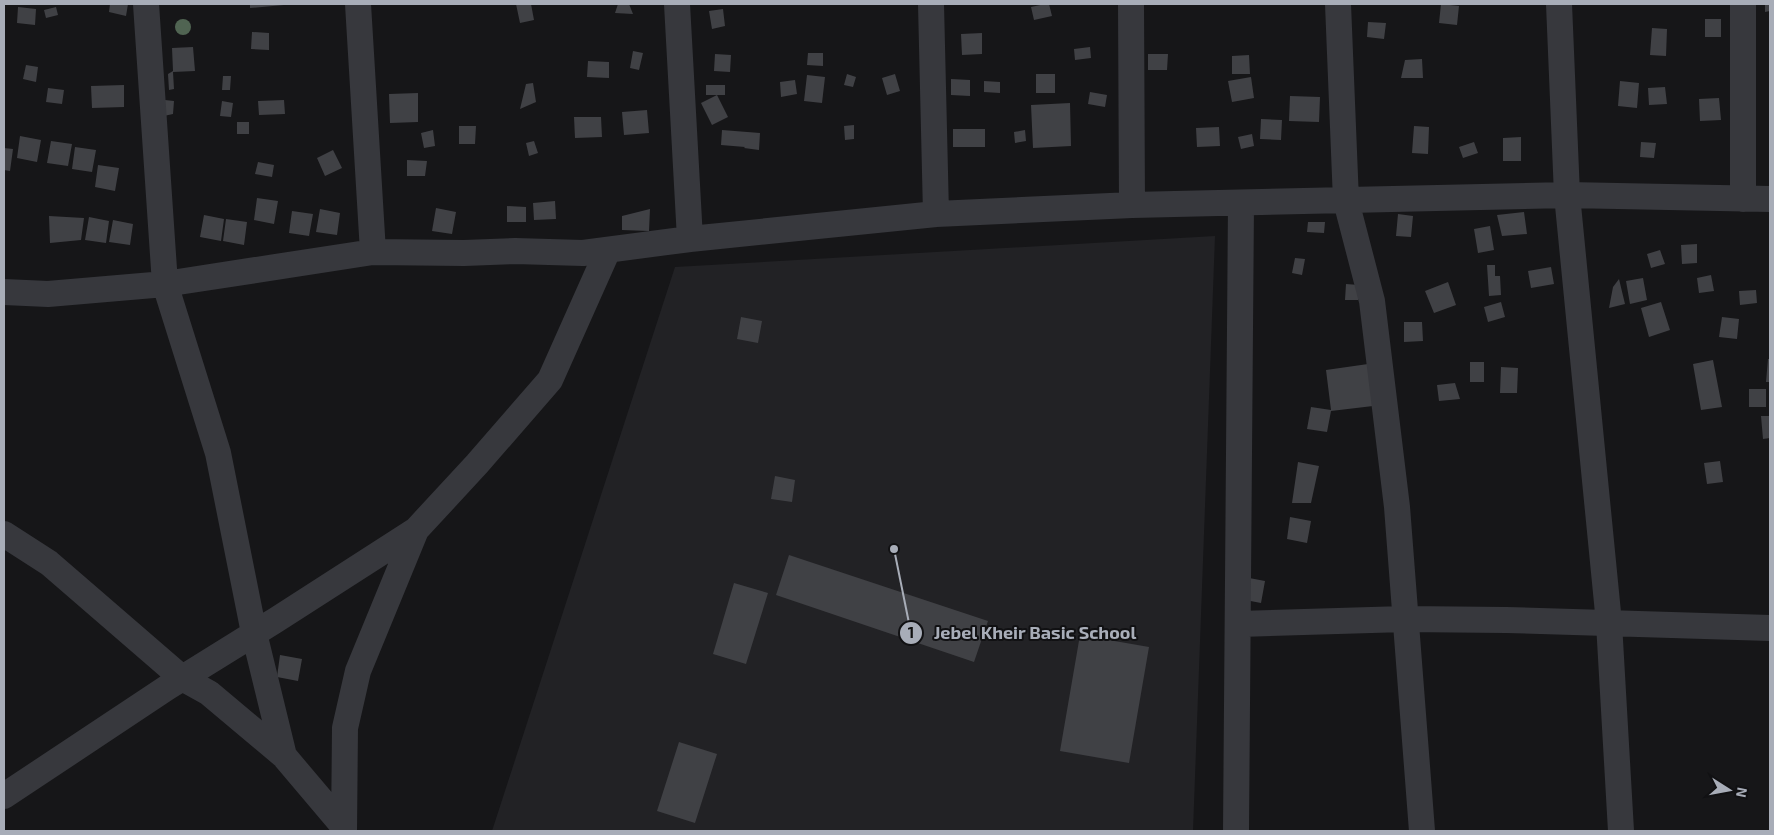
<svg xmlns="http://www.w3.org/2000/svg" width="1774" height="835" viewBox="0 0 1774 835" font-family="'Exo 2',sans-serif">
<style>
.built{fill:#222225}
.building{fill:#404145}
.lines{fill:none;stroke-linecap:round;stroke-linejoin:round}
.street{stroke:#37383d;stroke-width:26}
.tree{fill:#506452}
.leader{fill:none;stroke:#a8adb8;stroke-width:2}
.callout-dot{fill:#a8adb8;stroke:#111113;stroke-width:2}
.mark-label{font-size:15px;text-anchor:middle;font-weight:bold;fill:#111}
.callout-label{font-size:18px;text-anchor:middle;font-weight:bold;fill:#a8adb8;stroke:#111113;stroke-width:4;stroke-linejoin:round;paint-order:stroke}
</style>
<rect width="100%" height="100%" fill="#161618"/>
<path class="built" d="M 1215,236 L 1193,831 L 492,831 L 675,267 Z"/>
<path class="building" d="M 110,4 L 128,4 L 126,16 L 109,12 Z
M 250,4 L 284,4 L 284,5 L 250,8 Z
M 516,4 L 531,4 L 534,20 L 520,23 Z
M 618,4 L 629,4 L 633,14 L 615,13 Z
M 1045,4 L 1049,4 L 1052,16 L 1034,20 L 1031,7 Z
M 1441,4 L 1459,6 L 1457,25 L 1439,23 Z
M 1765,4 L 1770,4 L 1770,11 L 1765,12 Z
M 18,7 L 36,9 L 35,25 L 17,23 Z
M 56,7 L 58,15 L 46,18 L 44,10 Z
M 723,9 L 725,26 L 712,29 L 709,11 Z
M 1705,19 L 1721,19 L 1721,37 L 1705,37 Z
M 1368,22 L 1386,23 L 1384,39 L 1367,37 Z
M 1652,28 L 1667,29 L 1666,56 L 1650,55 Z
M 252,32 L 269,33 L 269,50 L 251,49 Z
M 982,33 L 982,54 L 962,55 L 961,34 Z
M 193,47 L 195,71 L 173,72 L 174,89 L 169,90 L 168,74 L 173,71 L 172,48 Z
M 1090,47 L 1091,58 L 1075,60 L 1074,49 Z
M 633,51 L 643,53 L 639,70 L 630,68 Z
M 808,53 L 823,53 L 823,66 L 807,65 Z
M 715,54 L 731,55 L 730,72 L 714,71 Z
M 1148,54 L 1168,54 L 1167,70 L 1148,70 Z
M 1249,55 L 1250,74 L 1232,74 L 1232,56 Z
M 1422,59 L 1423,78 L 1401,78 L 1405,60 Z
M 588,61 L 609,62 L 609,78 L 587,77 Z
M 26,65 L 38,67 L 36,82 L 23,79 Z
M 847,74 L 856,77 L 853,87 L 844,85 Z
M 895,74 L 900,91 L 887,95 L 882,78 Z
M 1036,74 L 1055,74 L 1055,93 L 1036,93 Z
M 807,75 L 825,77 L 822,103 L 804,101 Z
M 223,76 L 231,76 L 230,90 L 222,90 Z
M 1251,77 L 1254,98 L 1232,102 L 1228,81 Z
M 951,79 L 970,80 L 970,96 L 951,95 Z
M 795,80 L 797,94 L 781,97 L 780,82 Z
M 984,81 L 1000,82 L 1000,93 L 984,92 Z
M 1620,81 L 1639,83 L 1637,108 L 1618,106 Z
M 533,83 L 536,102 L 520,109 L 526,84 Z
M 124,85 L 124,107 L 92,108 L 91,86 Z
M 706,85 L 725,85 L 725,95 L 706,95 Z
M 1665,87 L 1667,104 L 1649,105 L 1648,88 Z
M 48,88 L 64,90 L 62,104 L 46,102 Z
M 1090,92 L 1107,95 L 1105,107 L 1088,104 Z
M 418,93 L 418,122 L 390,123 L 389,94 Z
M 717,95 L 728,117 L 712,125 L 701,103 Z
M 1290,96 L 1320,97 L 1319,122 L 1289,121 Z
M 1719,98 L 1721,120 L 1700,121 L 1699,99 Z
M 165,100 L 174,101 L 173,114 L 159,117 Z
M 284,100 L 285,114 L 259,115 L 258,101 Z
M 222,101 L 233,103 L 231,117 L 220,116 Z
M 1070,103 L 1071,146 L 1033,148 L 1031,105 Z
M 647,110 L 649,133 L 624,135 L 622,112 Z
M 574,117 L 601,117 L 602,137 L 575,138 Z
M 1261,119 L 1282,120 L 1281,140 L 1260,139 Z
M 237,122 L 249,122 L 249,134 L 237,134 Z
M 854,125 L 854,139 L 845,140 L 844,126 Z
M 459,126 L 476,126 L 475,144 L 459,144 Z
M 1414,126 L 1429,127 L 1428,154 L 1412,153 Z
M 1219,127 L 1220,146 L 1197,147 L 1196,128 Z
M 953,129 L 985,129 L 985,147 L 953,147 Z
M 433,130 L 435,146 L 424,148 L 421,133 Z
M 722,130 L 760,133 L 759,150 L 744,148 L 745,147 L 721,145 Z
M 1025,130 L 1026,141 L 1015,143 L 1014,132 Z
M 1252,134 L 1254,146 L 1241,149 L 1238,137 Z
M 20,136 L 41,140 L 37,162 L 17,158 Z
M 1521,137 L 1521,161 L 1503,161 L 1503,138 Z
M 51,141 L 72,144 L 68,166 L 47,163 Z
M 534,141 L 538,153 L 529,156 L 526,143 Z
M 1474,142 L 1478,153 L 1463,158 L 1459,147 Z
M 1641,142 L 1656,143 L 1654,158 L 1640,157 Z
M 75,147 L 96,150 L 92,172 L 72,169 Z
M 4,148 L 13,149 L 10,171 L 4,170 Z
M 333,150 L 342,168 L 325,176 L 317,158 Z
M 407,160 L 427,161 L 425,176 L 407,176 Z
M 258,162 L 274,165 L 272,177 L 255,174 Z
M 98,165 L 119,168 L 115,191 L 95,187 Z
M 257,198 L 278,201 L 274,224 L 254,220 Z
M 555,201 L 556,219 L 534,220 L 533,203 Z
M 507,206 L 526,207 L 526,222 L 507,222 Z
M 436,208 L 456,212 L 452,234 L 432,231 Z
M 320,209 L 340,213 L 337,235 L 316,232 Z
M 650,209 L 649,231 L 622,230 L 622,216 Z
M 292,211 L 313,214 L 309,236 L 289,233 Z
M 1524,212 L 1527,234 L 1502,236 L 1497,215 Z
M 1398,214 L 1413,216 L 1411,237 L 1396,236 Z
M 204,215 L 224,219 L 221,241 L 200,237 Z
M 49,216 L 84,218 L 81,240 L 50,243 Z
M 89,217 L 109,221 L 106,243 L 85,240 Z
M 226,219 L 247,222 L 244,245 L 223,241 Z
M 113,220 L 133,224 L 130,245 L 109,242 Z
M 1308,222 L 1325,222 L 1324,233 L 1307,232 Z
M 1490,226 L 1494,250 L 1478,253 L 1474,229 Z
M 1697,244 L 1697,263 L 1682,264 L 1681,245 Z
M 1660,250 L 1665,264 L 1651,268 L 1647,254 Z
M 1295,258 L 1305,259 L 1302,275 L 1292,273 Z
M 1487,265 L 1495,265 L 1495,276 L 1500,276 L 1501,295 L 1489,296 Z
M 1551,267 L 1554,284 L 1531,288 L 1528,271 Z
M 1711,275 L 1714,291 L 1699,293 L 1697,278 Z
M 1643,278 L 1647,300 L 1630,304 L 1626,281 Z
M 1619,279 L 1625,304 L 1609,308 L 1613,287 Z
M 1448,282 L 1456,305 L 1434,313 L 1425,291 Z
M 1346,284 L 1359,285 L 1358,300 L 1345,300 Z
M 1756,290 L 1757,303 L 1740,305 L 1739,291 Z
M 1501,302 L 1505,317 L 1488,322 L 1484,307 Z
M 1661,302 L 1670,330 L 1649,337 L 1641,308 Z
M 741,317 L 762,321 L 758,343 L 737,339 Z
M 1722,317 L 1739,319 L 1737,339 L 1719,337 Z
M 1404,322 L 1422,322 L 1423,341 L 1404,342 Z
M 1768,359 L 1770,359 L 1770,382 L 1766,382 Z
M 1713,360 L 1722,407 L 1701,410 L 1693,364 Z
M 1470,362 L 1484,362 L 1484,382 L 1470,382 Z
M 1368,364 L 1373,406 L 1331,411 L 1327,432 L 1307,429 L 1311,407 L 1331,410 L 1326,370 Z
M 1501,367 L 1518,368 L 1517,393 L 1500,393 Z
M 1455,383 L 1460,399 L 1439,401 L 1437,385 Z
M 1749,389 L 1766,389 L 1766,407 L 1749,407 Z
M 1761,416 L 1770,416 L 1770,438 L 1763,439 Z
M 1720,461 L 1723,482 L 1707,484 L 1704,463 Z
M 1298,462 L 1319,466 L 1311,503 L 1292,503 Z
M 775,476 L 795,480 L 792,502 L 771,499 Z
M 1290,517 L 1311,521 L 1307,543 L 1287,539 Z
M 789,555 L 988,621 L 974,662 L 776,595 Z
M 1244,577 L 1265,581 L 1261,603 L 1240,599 Z
M 734,583 L 768,593 L 746,664 L 713,654 Z
M 1080,635 L 1149,647 L 1129,763 L 1060,751 Z
M 280,655 L 302,659 L 298,681 L 277,677 Z
M 679,742 L 717,754 L 695,823 L 657,811 Z"/>
<g class="lines">
<path class="street" d="M 146,4 L 165,284 L 218,453 L 254,633 L 284,756
M 358,4 L 373,252
M 677,4 L 690,239
M 931,4 L 936,214
M 1131,4 L 1132,205
M 1338,4 L 1346,201 L 1372,301 L 1397,507 L 1422,831
M 1559,4 L 1567,195 L 1609,623 L 1621,831
M 1743,199 L 1743,4
M 4,292 L 48,294 L 165,284 L 373,252 L 464,253 L 515,251 L 583,253 L 690,239 L 936,214 L 1132,205 L 1567,195 L 1770,199
M 4,534 L 49,563 L 182,678 L 209,693 L 284,756 L 344,827
M 1239,624 L 1405,619 L 1506,620 L 1770,628
M 4,796 L 168,687 L 276,620 L 416,530 L 477,464 L 550,380 L 608,250
M 344,831 L 345,728 L 358,671 L 416,530
M 1236,831 L 1241,203"/>
</g>
<circle class="tree" cx="183" cy="27" r="8"/>
<path class="leader" d="M894 549L911 633"/>
<g class="callout-dot">
<circle cx="894" cy="549" r="5"/>
<circle cx="911" cy="633" r="12"/>
</g>
<g class="mark-label">
<text x="911" y="638">1</text>
</g>
<g class="callout-label">
<text x="1035" y="639">Jebel Kheir Basic School</text>
</g>
<rect width="1774" height="835" fill="none" stroke="#a8adb8" stroke-width="10"/>
<g transform="translate(1729 790) rotate(101)" stroke="#111113" stroke-width="4" paint-order="stroke">
<path d="M0-4L9 19L0 12L-9 19Z" fill="#a8adb8"/>
<text y="-8" font-size="14" font-weight="bold" text-anchor="middle" fill="#a8adb8">N</text>
</g>
</svg>
